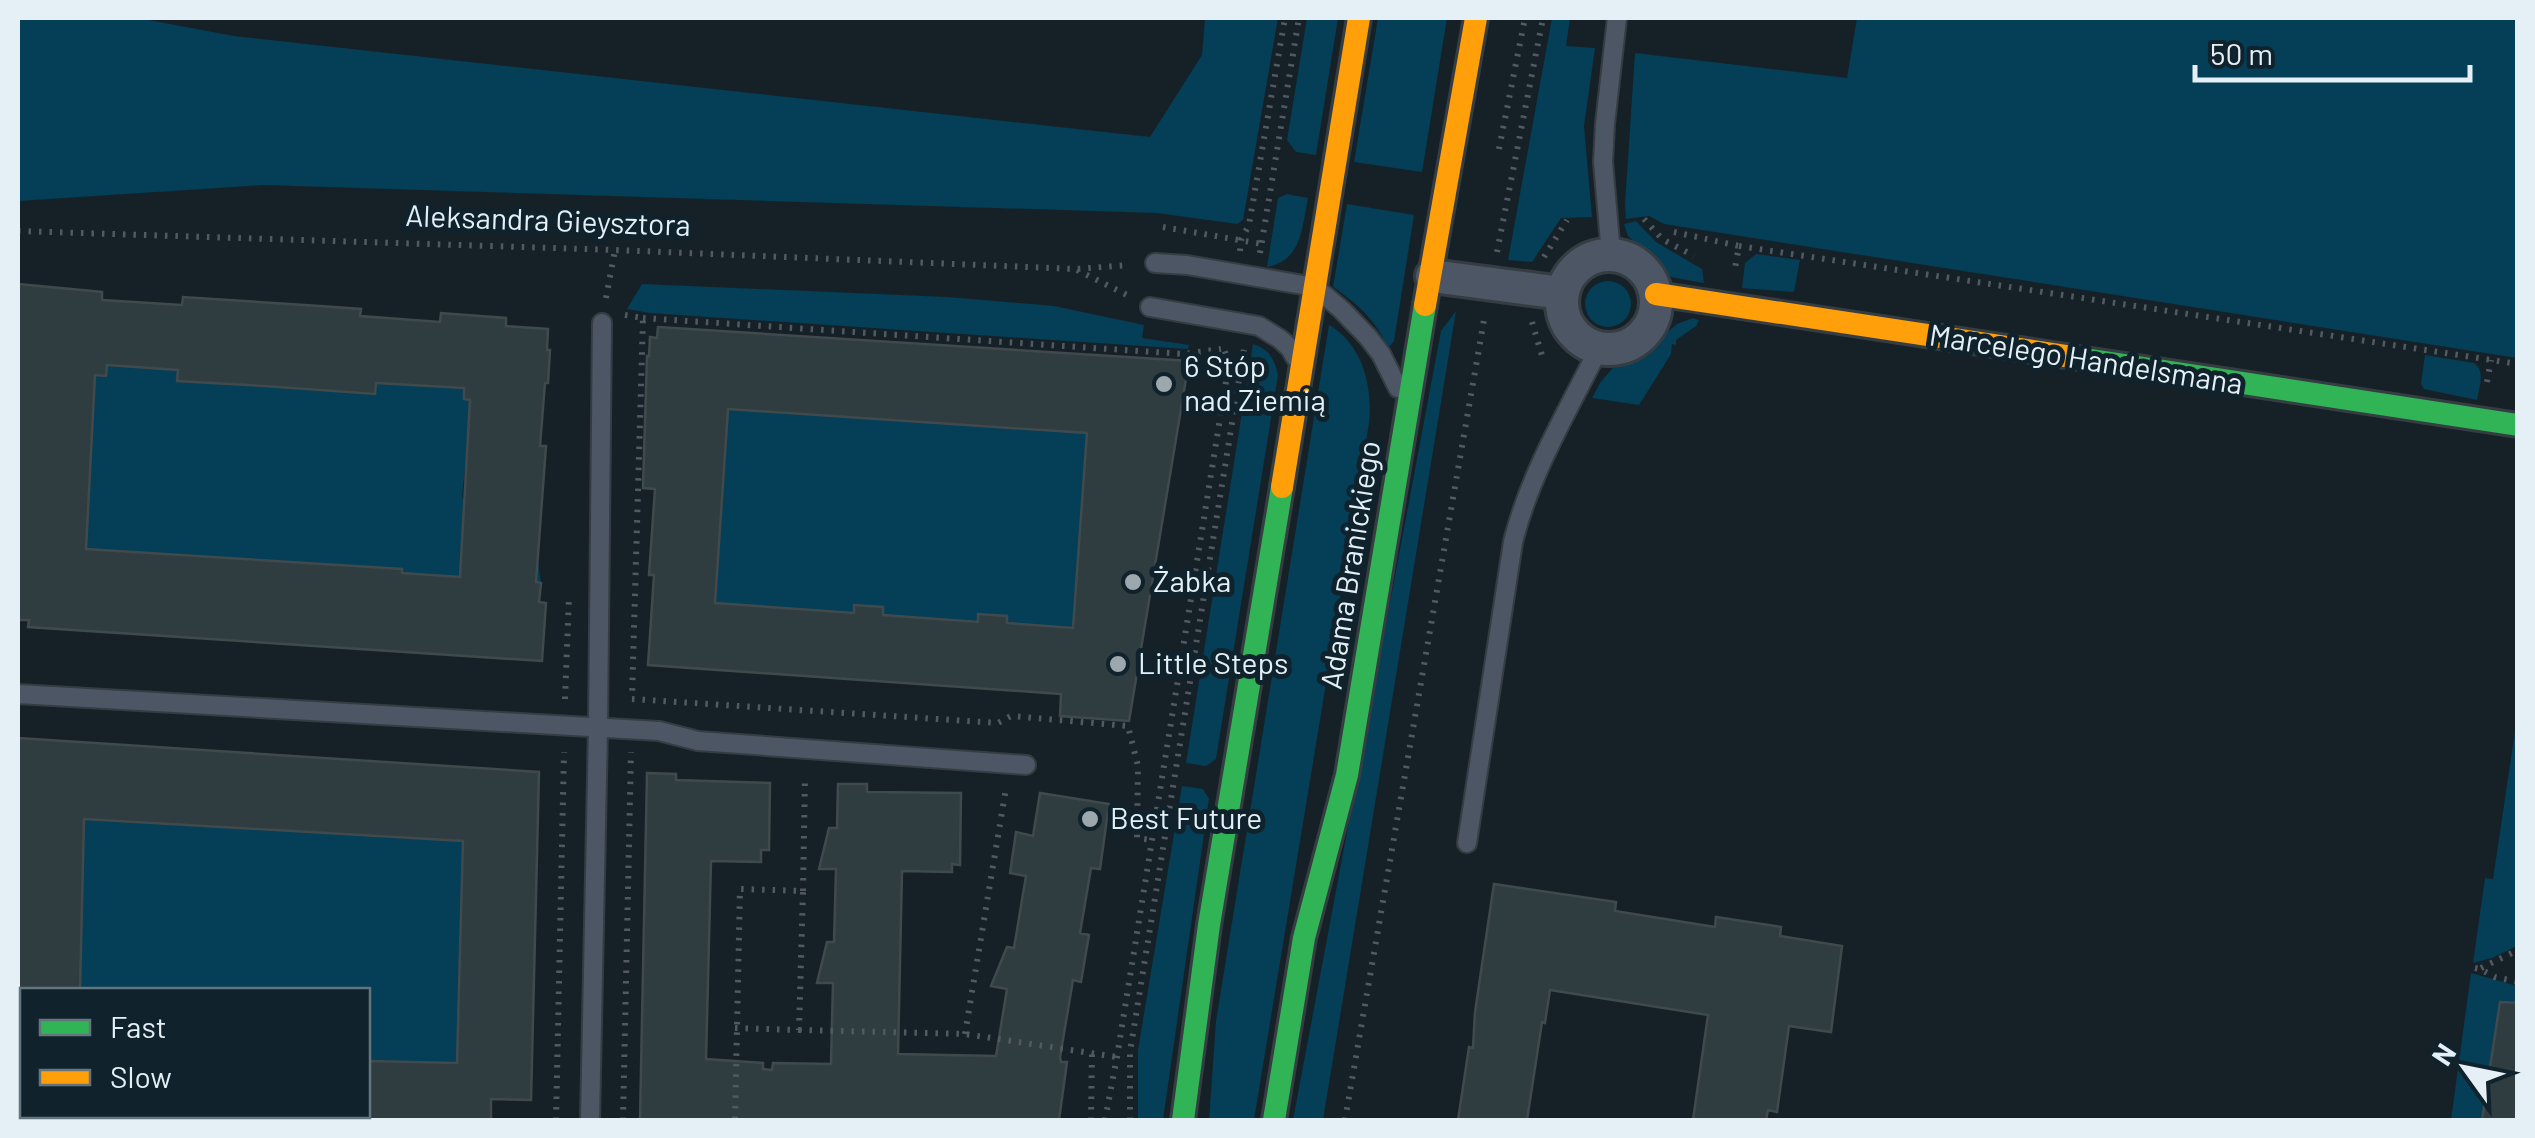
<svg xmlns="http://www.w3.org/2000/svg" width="2535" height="1138" viewBox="0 0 2535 1138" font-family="Barlow,sans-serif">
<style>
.green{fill:#043e57}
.building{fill:#2f3c40;stroke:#404a4d;stroke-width:2.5;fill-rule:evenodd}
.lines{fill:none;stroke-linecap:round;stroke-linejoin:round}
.lane-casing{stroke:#353d42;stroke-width:22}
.street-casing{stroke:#353d42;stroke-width:38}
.fast-casing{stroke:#353d42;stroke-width:28}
.slow-casing{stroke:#353d42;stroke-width:28}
.path{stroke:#525963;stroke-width:6;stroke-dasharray:2.5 8;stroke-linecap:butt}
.lane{stroke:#4d5665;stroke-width:18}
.street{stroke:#4d5665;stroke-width:32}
.fast{stroke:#30b455;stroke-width:22}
.slow{stroke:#ff9f0a;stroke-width:22}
.poi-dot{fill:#9ca7ae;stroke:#10232d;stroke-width:4}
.labels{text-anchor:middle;stroke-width:10;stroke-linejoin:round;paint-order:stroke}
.street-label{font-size:30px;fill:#e4eff6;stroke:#10232d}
.poi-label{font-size:30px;fill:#e4eff6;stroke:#10232d;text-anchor:start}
</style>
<rect width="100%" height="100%" fill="#162127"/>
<path class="green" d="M 18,18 L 138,18 L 234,36 L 1150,137 L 1202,55 L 1205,18 L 1278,18 L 1243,220 L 1237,224 L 1157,213 L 263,185 L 18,201 Z
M 1307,18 L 1338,18 L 1316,155 L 1296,152 L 1287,140 Z
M 1378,18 L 1447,18 L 1422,172 L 1354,162 Z
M 1552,18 L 1570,18 L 1566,46 L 1595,48 L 1584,126 L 1592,217 L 1561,218 L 1532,262 L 1508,260 Z
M 1857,18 L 2517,18 L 2517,358 L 1664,224 L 1649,216 L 1626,219 L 1625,204 L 1635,53 L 1847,78 Z
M 1287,194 L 1308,198 C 1302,227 1302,261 1267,267 L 1278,198 Z
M 1347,204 L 1414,215 L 1394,341 L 1390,346 L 1386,344 C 1375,319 1355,302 1333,287 Z
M 1636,221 L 1656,242 L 1702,269 L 1704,283 L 1671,277 L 1628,236 L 1624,224 Z
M 1756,254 L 1800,260 L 1794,292 L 1742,288 L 1745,263 Z
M1585 304a23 23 0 1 1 46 0a23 23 0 1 1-46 0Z
M 642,284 L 947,297 L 1054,306 L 1144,325 L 1142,338 L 1189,345 L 1188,349 L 1127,345 L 650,313 L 627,309 Z
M 1456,311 L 1323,1120 L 1293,1120 L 1441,331 Z
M 1693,318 L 1699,320 L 1696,326 L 1676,340 L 1676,345 L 1672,344 L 1671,354 L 1639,405 L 1592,398 L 1600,383 L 1615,365 L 1636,358 L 1677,324 Z
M 1329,325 C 1363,344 1373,388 1369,423 L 1254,1120 L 1209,1120 L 1216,1021 Z
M 1253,344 C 1269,349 1275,359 1278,375 L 1216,759 L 1206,766 L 1186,763 Z
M 2425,355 L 2474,363 C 2486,372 2479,387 2477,400 L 2424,389 L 2421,384 Z
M 107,365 L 178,370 L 178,381 L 375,393 L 376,383 L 464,388 L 464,399 L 543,404 L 542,420 L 498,417 L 469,430 L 462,497 L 464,502 L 470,502 L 463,513 L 462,541 L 490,543 L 489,557 L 538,561 L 541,583 L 402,573 L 401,569 L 97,550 L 86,553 L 75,374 L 105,376 Z
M 728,409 L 1087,433 L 1073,628 L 1007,623 L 1006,616 L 979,614 L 978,622 L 883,615 L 883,607 L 855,605 L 854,613 L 715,603 Z
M 2517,718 L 2518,848 L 2515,861 L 2518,862 L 2517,946 L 2492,958 L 2473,963 L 2485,878 L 2493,879 Z
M 1182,786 L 1203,789 L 1209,799 L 1163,1120 L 1138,1120 L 1138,1050 Z
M 76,810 L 304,831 L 419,839 L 464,811 L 457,1063 L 368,1061 L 368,990 L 80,990 L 81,969 L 73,969 L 81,956 L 84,822 Z
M 2471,973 L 2517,986 L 2517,1039 L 2495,1036 L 2482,1120 L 2451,1120 Z"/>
<path class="building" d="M 18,284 L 102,292 L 102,300 L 182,305 L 183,297 L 320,306 L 361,309 L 360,316 L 440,322 L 441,313 L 506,318 L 506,326 L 548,329 L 547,350 L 550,350 L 548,383 L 545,383 L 540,446 L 546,446 L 536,582 L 541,583 L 539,602 L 546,603 L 542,661 L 28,627 L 29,620 L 18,620 ZM 107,365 L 178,370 L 177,381 L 264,386 L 375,394 L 376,383 L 464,388 L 464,399 L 470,400 L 460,577 L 402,573 L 402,569 L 86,549 L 95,375 L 106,376 Z
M 658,327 L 1189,361 L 1129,721 L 1060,716 L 1061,694 L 648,665 L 654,575 L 649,575 L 655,489 L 643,488 L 647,356 L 649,356 L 650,337 L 657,338 ZM 728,409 L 1087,433 L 1073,628 L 1007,623 L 1007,616 L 978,614 L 978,622 L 883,615 L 883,607 L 854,605 L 854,613 L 715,603 Z
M 18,738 L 539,772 L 531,1100 L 491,1099 L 491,1120 L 368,1120 L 368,1061 L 457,1063 L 463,841 L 84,819 L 80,990 L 18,990 Z
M 647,773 L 676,774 L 676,780 L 770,783 L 769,850 L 761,850 L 761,862 L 711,861 L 706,1059 L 763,1063 L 763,1069 L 772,1070 L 773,1063 L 831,1064 L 833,983 L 817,983 L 827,942 L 834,942 L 836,869 L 819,869 L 829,828 L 837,828 L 838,784 L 867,784 L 867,792 L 961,793 L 960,865 L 952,864 L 952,872 L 902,871 L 898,1054 L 996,1056 L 1007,989 L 991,986 L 1007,947 L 1014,948 L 1026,876 L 1010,873 L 1016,832 L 1033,836 L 1040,793 L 1109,804 L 1100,869 L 1091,868 L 1080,933 L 1089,935 L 1081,982 L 1073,980 L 1060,1057 L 1061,1062 L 1067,1062 L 1059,1120 L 640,1120 Z
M 1494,884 L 1616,902 L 1615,911 L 1715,927 L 1716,917 L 1781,927 L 1780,936 L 1842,946 L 1831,1032 L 1789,1026 L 1777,1112 L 1768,1110 L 1766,1120 L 1693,1120 L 1708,1015 L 1550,990 L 1545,1023 L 1542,1022 L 1527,1120 L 1458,1120 L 1469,1047 L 1473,1048 L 1475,1012 Z
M 2500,1002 L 2518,1003 L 2518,1120 L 2482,1120 Z"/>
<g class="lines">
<g class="lane-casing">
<path id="lane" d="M 1611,254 L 1603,162 L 1605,124 L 1617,18
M 1155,263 L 1187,265 L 1315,287 L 1342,310 L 1368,337 L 1381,354 L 1398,388
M 1150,307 L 1259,326 L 1280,339 L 1290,348 L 1295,357
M 18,694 L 659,731 L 698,741 L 1026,765
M 1467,843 L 1513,542 C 1530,473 1568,411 1599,348
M 590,1120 L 598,728 L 602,323"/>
</g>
<g class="street-casing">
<path id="street" d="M1562 302a47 47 0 1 1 94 0a47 47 0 1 1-94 0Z
M 1432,276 L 1562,293"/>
</g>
<g class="fast-casing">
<path id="fast" d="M 2072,357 L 2518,425
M 1183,1120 L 1209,925 L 1282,487
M 1274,1120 L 1304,938 L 1347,775 L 1425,305"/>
</g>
<g class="slow-casing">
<path id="slow" d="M 1656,294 L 2072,357
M 1425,305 L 1476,18
M 1282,487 L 1359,18"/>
</g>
<path class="path" d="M 1499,149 L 1525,18
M 1644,219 L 1662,239 L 1694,256
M 1163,227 L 1262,244
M 18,231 L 615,250 L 1076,269 L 1130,265
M 1674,232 L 1739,246 L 1735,268
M 1739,246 L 2518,364
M 1240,251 L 1241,240 L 1249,225 L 1285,18
M 1497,252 L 1543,18
M 1260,253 L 1299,18
M 1544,257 L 1567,220
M 1077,270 L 1129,296
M 606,298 L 615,250
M 625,315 L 643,318 L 632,698
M 643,318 L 1184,354 L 1221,349
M 1532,322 L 1543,359
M 2487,382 L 2491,360
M 2518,673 L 2518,686
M 565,699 L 569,597
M 632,699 L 998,723 L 1011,716 L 1128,726 L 1138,766 L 1137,838 L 1151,840
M 803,891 L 805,777
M 2475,968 L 2480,969 L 2495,977 L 2518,982
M 2481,968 L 2518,950
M 735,1028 L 799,1030 L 803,891 L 740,889 L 735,1120
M 799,1030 L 965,1034 L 1117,1057
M 965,1034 L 1006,788
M 556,1120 L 564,752
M 623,1120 L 631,752
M 1091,1120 L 1092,1053
M 1105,1120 L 1117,1057 L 1229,363 L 1223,347
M 1130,1120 L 1130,1052 L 1244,349
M 1345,1120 L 1485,314"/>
<use href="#lane" class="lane"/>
<use href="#street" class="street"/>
<use href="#fast" class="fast"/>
<use href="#slow" class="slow"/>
</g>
<g class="poi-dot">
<circle cx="1164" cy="384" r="10"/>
<circle cx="1133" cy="582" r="10"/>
<circle cx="1118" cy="664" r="10"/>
<circle cx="1090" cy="819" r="10"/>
</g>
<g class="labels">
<g class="street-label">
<text transform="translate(548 221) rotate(2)" y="10">Aleksandra Gieysztora</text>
<text transform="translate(2086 360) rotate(9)" y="10">Marcelego Handelsmana</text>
<text transform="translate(1351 565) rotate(-81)" y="10">Adama Branickiego</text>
</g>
<g class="poi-label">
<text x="1184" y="377">6 Stóp<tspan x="1184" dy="34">nad Ziemią</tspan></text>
<text x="1153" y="592">Żabka</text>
<text x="1138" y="674">Little Steps</text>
<text x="1110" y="829">Best Future</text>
</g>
</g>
<rect width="2535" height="1138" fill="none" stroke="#e4eff6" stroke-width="40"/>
<rect x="20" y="988" width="350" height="130" fill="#10232d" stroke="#65757d" stroke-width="2.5"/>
<rect x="40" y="1020" width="50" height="15" fill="#30b455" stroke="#65757d" stroke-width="2.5"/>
<text x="110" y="1038" font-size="30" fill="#e4eff6">Fast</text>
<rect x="40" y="1070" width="50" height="15" fill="#ff9f0a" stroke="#65757d" stroke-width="2.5"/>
<text x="110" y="1088" font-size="30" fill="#e4eff6">Slow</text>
<g transform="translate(2465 1068) rotate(303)" stroke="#10232d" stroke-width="8" paint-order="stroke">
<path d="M0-8L18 38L0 25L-18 38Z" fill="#e4eff6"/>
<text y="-15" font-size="28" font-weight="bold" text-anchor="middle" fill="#e4eff6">N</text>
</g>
<path d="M2195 65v15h275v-15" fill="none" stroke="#e4eff6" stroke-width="5"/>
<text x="2210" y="65" font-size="30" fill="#e4eff6" stroke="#10232d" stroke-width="8" paint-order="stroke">50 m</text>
</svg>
